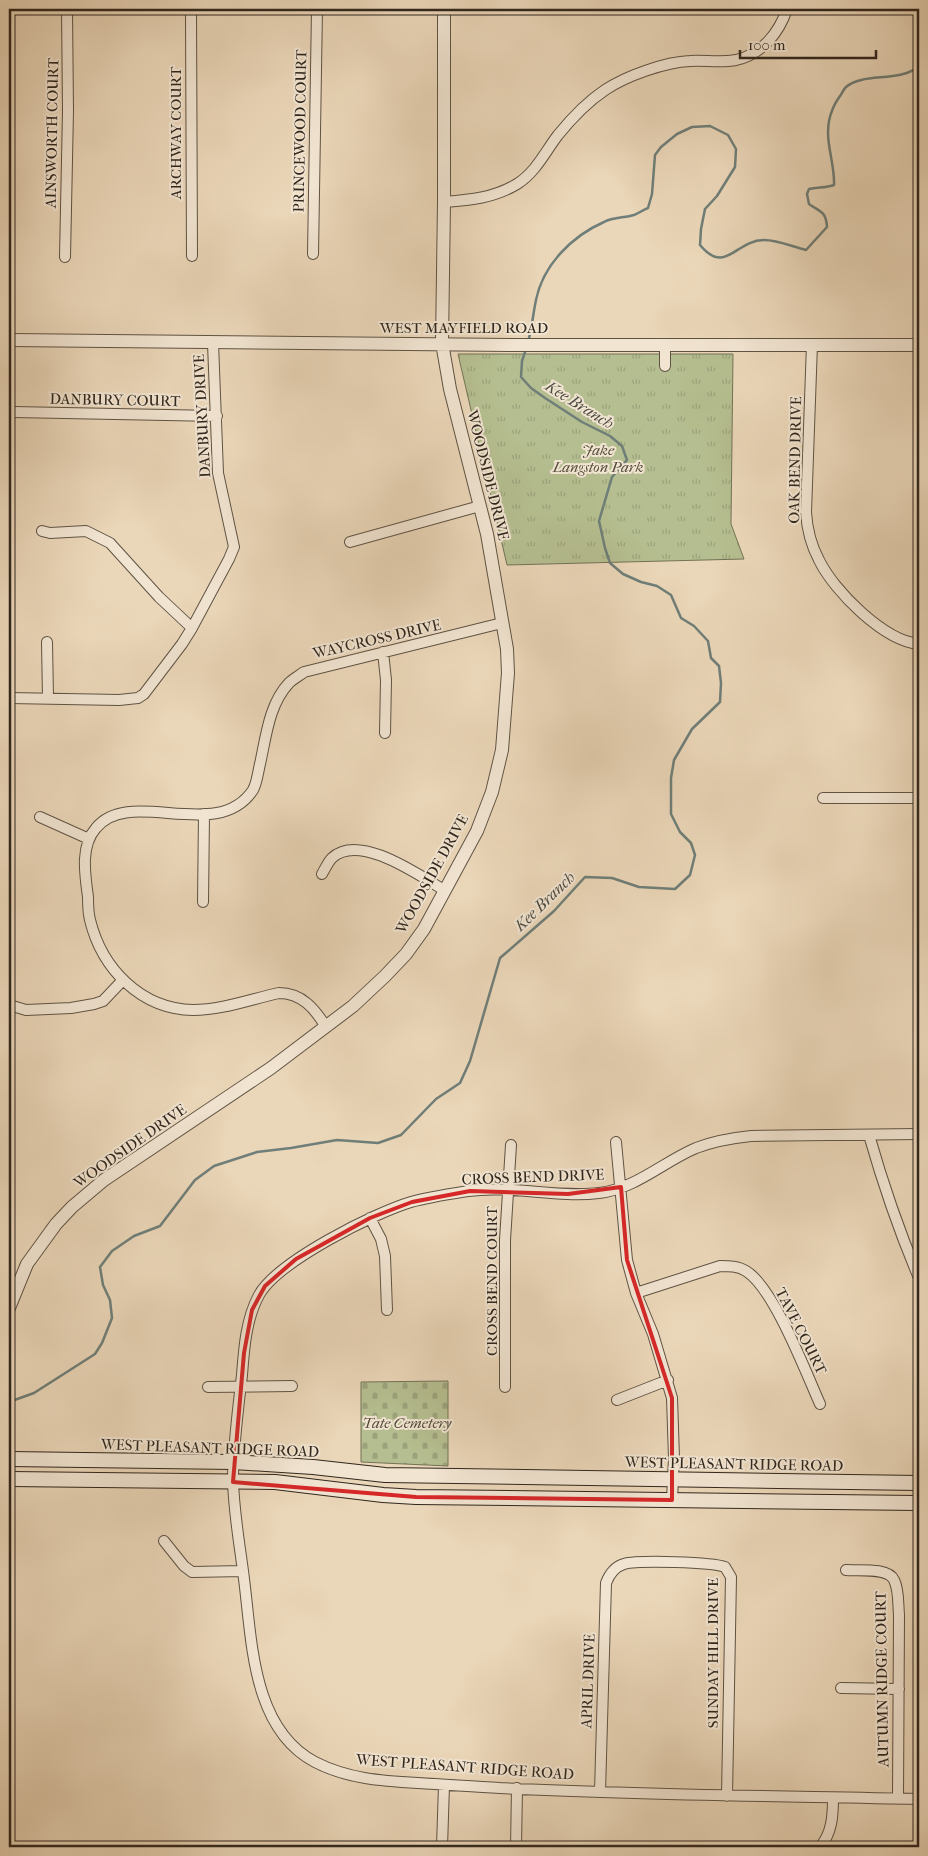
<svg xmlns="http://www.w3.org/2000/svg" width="928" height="1856" viewBox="0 0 928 1856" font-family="'IM FELL French Canon',serif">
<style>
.cemetery{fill:url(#cemetery-stones);stroke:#737256}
.park{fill:url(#park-tufts);stroke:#737256}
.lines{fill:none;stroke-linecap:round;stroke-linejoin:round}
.stream{stroke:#6f7e78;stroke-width:2.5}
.minor-casing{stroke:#5f5344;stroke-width:12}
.tertiary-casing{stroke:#5f5344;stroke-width:14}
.secondary-casing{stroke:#31271d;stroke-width:16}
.minor{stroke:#f1e4d1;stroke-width:10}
.tertiary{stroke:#f1e4d1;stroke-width:12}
.secondary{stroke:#f1e4d1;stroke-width:14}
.marked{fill:none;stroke:#d62828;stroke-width:4;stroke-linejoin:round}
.labels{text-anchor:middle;stroke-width:4;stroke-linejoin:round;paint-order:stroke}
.street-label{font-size:15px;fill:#31271d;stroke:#f1e4d1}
.park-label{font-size:15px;font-style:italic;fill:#524d3a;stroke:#f1e4d1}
.water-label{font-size:16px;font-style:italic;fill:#4b4b43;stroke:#f1e4d1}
</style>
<defs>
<pattern id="cemetery-stones" width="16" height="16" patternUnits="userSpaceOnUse" patternTransform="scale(1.25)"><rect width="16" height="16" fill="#b5be90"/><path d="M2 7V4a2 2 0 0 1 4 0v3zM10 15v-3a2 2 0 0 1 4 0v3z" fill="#9ca37c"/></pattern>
<pattern id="park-tufts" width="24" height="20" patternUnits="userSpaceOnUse" patternTransform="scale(1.25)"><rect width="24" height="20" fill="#b5be90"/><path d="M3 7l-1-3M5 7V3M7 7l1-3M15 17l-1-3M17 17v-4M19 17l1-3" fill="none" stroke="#9ca37c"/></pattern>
</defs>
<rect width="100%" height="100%" fill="#ead6b8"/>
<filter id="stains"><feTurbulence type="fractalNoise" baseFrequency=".004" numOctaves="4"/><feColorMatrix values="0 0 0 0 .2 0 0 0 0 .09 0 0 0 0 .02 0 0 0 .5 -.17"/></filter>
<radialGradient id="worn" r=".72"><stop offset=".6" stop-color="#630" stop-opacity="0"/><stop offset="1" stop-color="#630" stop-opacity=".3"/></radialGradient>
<path class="cemetery" d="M 448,1381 L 448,1466 L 361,1462 L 361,1382 Z"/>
<path class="park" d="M 458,354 L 733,354 L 731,524 L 744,559 L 507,565 Z"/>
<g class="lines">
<path class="stream" d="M 528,342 C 532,328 533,314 536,300 C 543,265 572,236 604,222 C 613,217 625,218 634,215 C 639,213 643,210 648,208 L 652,194 L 655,155 L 661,147 L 677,134 L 692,127 L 710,126 L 728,135 L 736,149 L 735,167 L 717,196 L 705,209 L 701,229 L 700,245 C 726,276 735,240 764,240 C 778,240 793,247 806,250 L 827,227 C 826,211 820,212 809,204 L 807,194 L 809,189 C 818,187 826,188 834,185 C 835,164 825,143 829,121 C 831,111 834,104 840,96 C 842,93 844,89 846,87 C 863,72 900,83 919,66
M 9,1402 L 34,1393 L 95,1354 L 102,1343 L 112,1318 L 110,1300 L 103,1285 L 100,1267 L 112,1251 L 134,1236 L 160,1226 L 195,1180 L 214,1166 L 257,1152 L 291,1148 L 337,1140 L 378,1143 L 401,1135 L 436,1099 L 460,1083 L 470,1061 L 500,958 L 554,911 L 585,877 L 612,878 L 639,887 L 675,889 L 690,875 L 695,855 L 691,843 L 680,832 L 671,814 L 671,778 L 674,760 L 692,729 L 720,702 L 721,683 L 719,666 L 711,658 L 708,641 L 694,626 L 681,618 L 671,595 L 657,586 L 641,582 L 623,574 L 610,563 L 605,548 L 599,521 L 612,477 L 627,460 L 622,446 L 610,436 L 582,422 L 545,398 L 531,388 L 521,377 L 522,361 L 526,349"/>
<g class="minor-casing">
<path id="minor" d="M 191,9 L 192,256
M 444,202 C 470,200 494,198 517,184 C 536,172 545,152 558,135 C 571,119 587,102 605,90 C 626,76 665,62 690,61 C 705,60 721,63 736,60 C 762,54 779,33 787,9
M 313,254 L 317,9
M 65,257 L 68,111 L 67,9
M 812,344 L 806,512 C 807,529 811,545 819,560 C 834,591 884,641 919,644
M 665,345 L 665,366
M 13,412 L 217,416
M 42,531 L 50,533 L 86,531 L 110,543 L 159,597 L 192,628
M 350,542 L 480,506
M 47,642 L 48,698
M 383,652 L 386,680 L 385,733
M 9,698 L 119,700 L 138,698 L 144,694 L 182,644 L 192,628 L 229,559 L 234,547 L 218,473 L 213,343
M 823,798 L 919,798
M 40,817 L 89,839
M 322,874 C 325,869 328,862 332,858 C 359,832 420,876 444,890
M 203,902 L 204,814
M 9,1005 L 26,1010 L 71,1008 L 94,1004 L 103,1001 L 122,981
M 326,1027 C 315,1009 302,993 279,993 C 251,999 222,1010 193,1010 C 141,1009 102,969 90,920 C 88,912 88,904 88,897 C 85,875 80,846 96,828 C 130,786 217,844 253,790 C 257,783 258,772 260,764 C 266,737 269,704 289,683 C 293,679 299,676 304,672 L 502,623
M 919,1134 L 751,1136 C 732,1138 714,1141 696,1148 C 663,1162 635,1189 599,1193 C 556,1198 511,1185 468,1191 C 449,1194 429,1197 411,1202 C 374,1213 277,1262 259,1295 C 246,1319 244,1348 242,1375 C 238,1410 233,1446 233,1481 C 234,1515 240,1546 244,1579 C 252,1641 252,1729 315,1762 C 348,1779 382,1781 418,1783 C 446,1785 473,1786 500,1788 C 640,1795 780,1796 919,1799
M 869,1135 C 883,1184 899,1231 919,1278
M 616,1142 L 627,1260 L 636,1293 L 653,1334 L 672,1398 L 674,1458 L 672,1500
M 370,1218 L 381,1239 L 385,1256 L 387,1310
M 636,1293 L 720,1266 C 729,1266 738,1266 746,1271 C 774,1288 806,1373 820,1404
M 208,1387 L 292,1386
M 505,1387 L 505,1240 L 511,1145
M 617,1400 L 668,1380
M 164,1541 L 184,1566 L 192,1572 L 243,1571
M 846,1570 C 858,1571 888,1567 894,1580 C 899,1589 898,1604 899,1615 L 898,1799
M 841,1688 L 899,1689
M 600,1792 L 606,1583 C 609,1575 614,1567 624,1564 C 638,1560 712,1562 725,1567 L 731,1577 L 727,1796
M 442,1847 L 444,1785
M 516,1847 L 517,1788
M 820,1847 C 832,1833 833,1816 833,1798"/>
</g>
<g class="tertiary-casing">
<path id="tertiary" d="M 9,340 L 516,345 L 919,345
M 9,1308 L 27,1264 L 56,1224 L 72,1207 L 104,1180 L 271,1068 L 353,1006 L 385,976 L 406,954 L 424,929 L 477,831 L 492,792 L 502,750 L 508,673 L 507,649 L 487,534 L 450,389 L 442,343 L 444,202 L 444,9"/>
</g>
<g class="secondary-casing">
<path id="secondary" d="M 9,1459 L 234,1462 L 313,1467 L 385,1475 L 919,1483
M 9,1479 L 275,1482 L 383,1495 L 416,1497 L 919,1503"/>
</g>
<use href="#minor" class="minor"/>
<use href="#tertiary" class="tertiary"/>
<use href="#secondary" class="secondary"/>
</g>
<path class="marked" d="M 621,1187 L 627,1260 L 672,1398 L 672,1500 L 416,1497 L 233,1482 L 244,1353 L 252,1310 L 265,1286 L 296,1259 L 370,1218 L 412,1202 L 470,1191 L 568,1194 Z"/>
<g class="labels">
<g class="street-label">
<text transform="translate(300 131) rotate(-89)" y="5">PRINCEWOOD COURT</text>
<text transform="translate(52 133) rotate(-89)" y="5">AINSWORTH COURT</text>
<text transform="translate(176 133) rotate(-90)" y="5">ARCHWAY COURT</text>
<text x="464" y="333">WEST MAYFIELD ROAD</text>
<text transform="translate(115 400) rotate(1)" y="5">DANBURY COURT</text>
<text transform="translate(202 416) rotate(-93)" y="5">DANBURY DRIVE</text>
<text transform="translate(795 460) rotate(-89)" y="5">OAK BEND DRIVE</text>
<text transform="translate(488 475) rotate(76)" y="5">WOODSIDE DRIVE</text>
<text transform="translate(377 639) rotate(-13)" y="5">WAYCROSS DRIVE</text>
<text transform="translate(432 874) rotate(-61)" y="5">WOODSIDE DRIVE</text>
<text transform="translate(130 1146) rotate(-35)" y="5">WOODSIDE DRIVE</text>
<text transform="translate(533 1177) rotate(-2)" y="5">CROSS BEND DRIVE</text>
<text transform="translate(492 1281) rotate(-90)" y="5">CROSS BEND COURT</text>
<text transform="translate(801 1331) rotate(63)" y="5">TAVE COURT</text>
<text transform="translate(210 1448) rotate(2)" y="5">WEST PLEASANT RIDGE ROAD</text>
<text transform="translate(734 1464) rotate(1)" y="5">WEST PLEASANT RIDGE ROAD</text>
<text transform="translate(713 1653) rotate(-90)" y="5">SUNDAY HILL DRIVE</text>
<text transform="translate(882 1679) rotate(-91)" y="5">AUTUMN RIDGE COURT</text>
<text transform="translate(588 1681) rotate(-88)" y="5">APRIL DRIVE</text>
<text transform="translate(465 1767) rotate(4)" y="5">WEST PLEASANT RIDGE ROAD</text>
</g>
<g class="park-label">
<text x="598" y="455">Jake<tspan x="598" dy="17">Langston Park</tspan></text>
<text x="407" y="1428">Tate Cemetery</text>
</g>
<g class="water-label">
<text transform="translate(580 404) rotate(32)" y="6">Kee Branch</text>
<text transform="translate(544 901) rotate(-44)" y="6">Kee Branch</text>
</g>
</g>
<rect width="928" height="1856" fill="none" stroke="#ead6b8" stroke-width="30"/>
<rect x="10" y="10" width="908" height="1836" fill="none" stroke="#31271d" stroke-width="2.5"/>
<rect x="15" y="15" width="898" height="1826" fill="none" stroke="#31271d"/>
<path d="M740 50v8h136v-8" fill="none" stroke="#31271d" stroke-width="2.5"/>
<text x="748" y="50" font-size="15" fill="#31271d" stroke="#f1e4d1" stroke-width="4" paint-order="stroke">100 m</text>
<rect width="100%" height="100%" filter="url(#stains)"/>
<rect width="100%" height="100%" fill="url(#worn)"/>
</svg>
